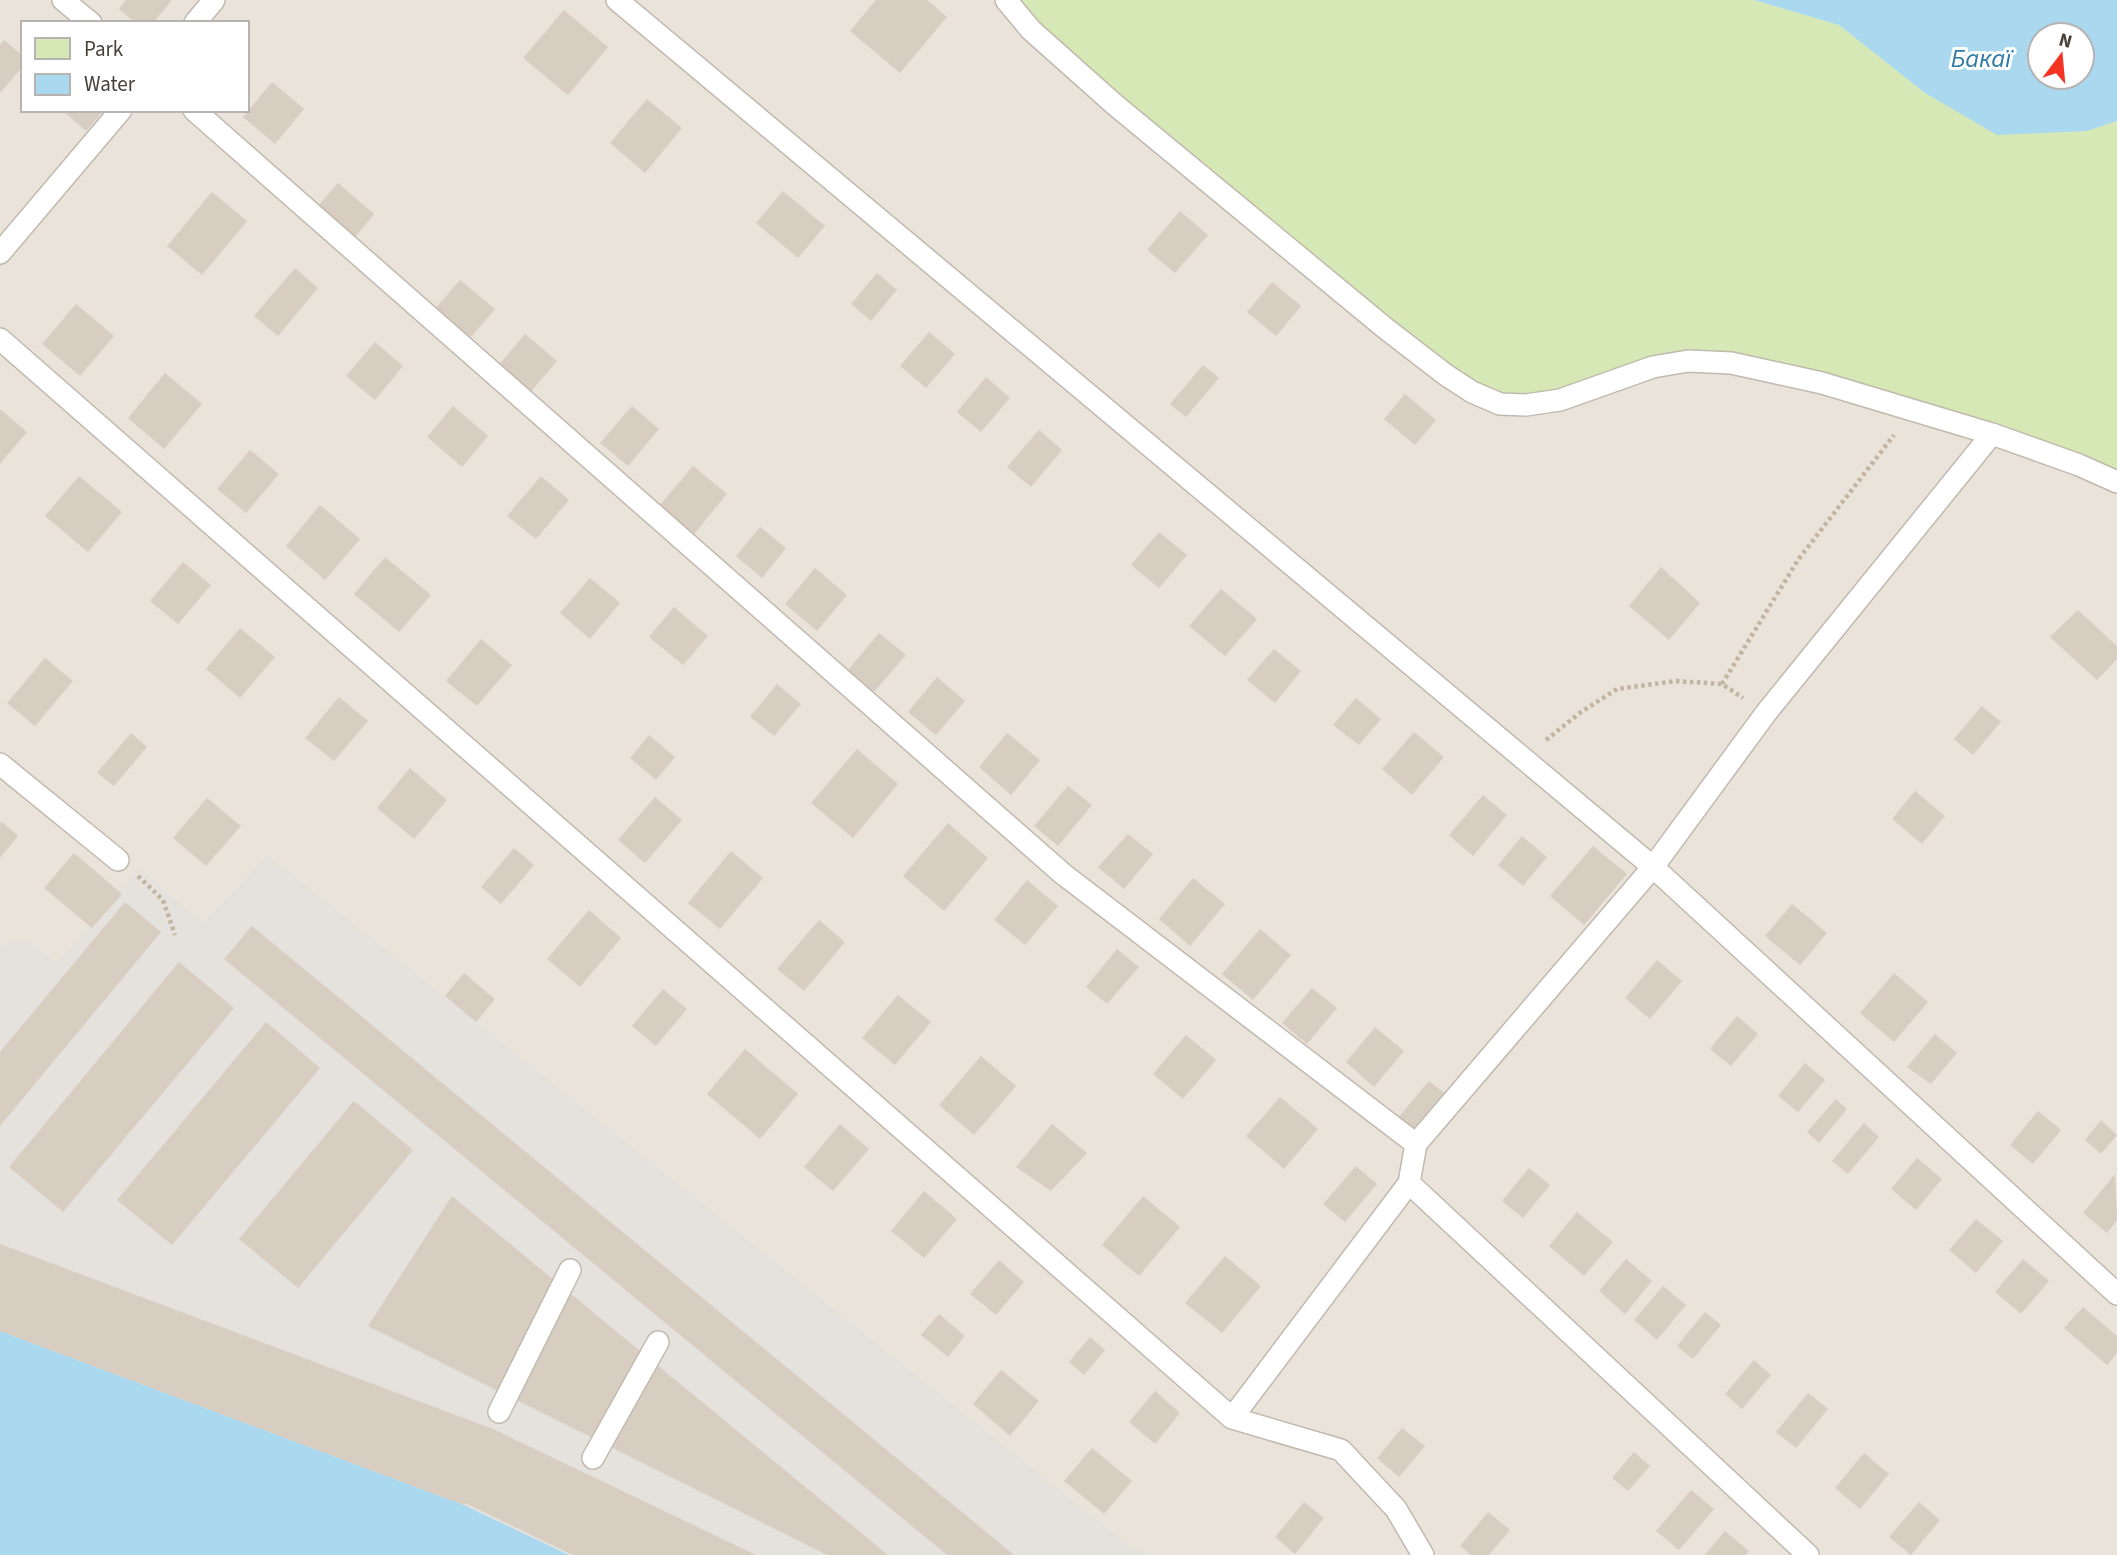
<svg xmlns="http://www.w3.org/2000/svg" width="2117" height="1555" viewBox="0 0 2117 1555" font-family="'Source Sans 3',sans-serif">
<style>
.residential{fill:#e9e3da;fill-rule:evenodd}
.industrial{fill:#e5e1dd}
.green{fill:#d5e8b6}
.water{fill:#aad8ef;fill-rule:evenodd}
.building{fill:#d7cdc1}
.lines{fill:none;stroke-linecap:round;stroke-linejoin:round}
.service-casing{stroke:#c1b9ae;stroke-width:24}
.path{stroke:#c2b4a0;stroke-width:4.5;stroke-dasharray:3.5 3.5;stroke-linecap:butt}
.service{stroke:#fff;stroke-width:21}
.labels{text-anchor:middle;stroke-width:6;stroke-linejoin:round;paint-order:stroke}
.water-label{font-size:26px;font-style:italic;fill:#307aa4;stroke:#fff}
</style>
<rect width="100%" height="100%" fill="#f5f2ec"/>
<path class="residential" d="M 0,0 L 1006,0 L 1605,386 L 1731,363 L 2117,482 L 2117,1555 L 1158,1555 L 1133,1548 L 268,854 L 203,922 L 139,867 L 56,962 L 24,937 L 0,946 ZM 23,23 L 247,23 L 247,110 L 23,110 Z"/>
<path class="industrial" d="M 268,854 L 1133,1548 L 1158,1555 L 569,1555 L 464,1505 L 0,1331 L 0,946 L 24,937 L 56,962 L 139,867 L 203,922 Z"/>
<path class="green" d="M 1006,0 L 1754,0 L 1839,25 L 1925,93 L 2087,131 L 2117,121 L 2117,482 L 1992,434 L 1688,361 L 1560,400 L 1472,392 Z"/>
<path class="water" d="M 1754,0 L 2117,0 L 2117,121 L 2087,131 L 1997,135 L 1925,93 L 1839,25 ZM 2040,35 L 2082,35 L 2082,77 L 2040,77 Z
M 0,1331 L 464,1505 L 569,1555 L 0,1555 Z"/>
<path class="building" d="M 126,0 L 172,0 L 153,23 L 136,23 L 119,9 Z
M 876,0 L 927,0 L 947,17 L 900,73 L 850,31 Z
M 564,10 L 608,47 L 568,95 L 523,58 Z
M 4,40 L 23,56 L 23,66 L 0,93 L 0,45 Z
M 272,82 L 304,109 L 275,144 L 243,117 Z
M 647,99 L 682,128 L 645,173 L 610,143 Z
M 62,110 L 104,110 L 86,131 Z
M 338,183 L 374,214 L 351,242 L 314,211 Z
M 783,191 L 825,226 L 798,258 L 756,223 Z
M 212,192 L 247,221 L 202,275 L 167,246 Z
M 1180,211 L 1208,235 L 1175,273 L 1147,250 Z
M 295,268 L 318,288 L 278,336 L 254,316 Z
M 877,273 L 897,290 L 871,321 L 851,304 Z
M 460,280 L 495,309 L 471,337 L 436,308 Z
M 1272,282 L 1301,306 L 1276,336 L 1247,312 Z
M 76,304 L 114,336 L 80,376 L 42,344 Z
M 929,332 L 955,354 L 926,388 L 900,366 Z
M 525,334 L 557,361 L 529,394 L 497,367 Z
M 375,342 L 403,366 L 375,400 L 346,376 Z
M 1203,365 L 1219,378 L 1186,417 L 1170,404 Z
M 165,373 L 202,404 L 164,449 L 128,418 Z
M 986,377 L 1010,398 L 981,432 L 957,412 Z
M 1405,394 L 1436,420 L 1415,445 L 1384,419 Z
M 453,406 L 488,436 L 462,467 L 427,437 Z
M 632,406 L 659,429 L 628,466 L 600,443 Z
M 0,409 L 27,432 L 0,464 Z
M 1039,430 L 1062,450 L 1031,487 L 1007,467 Z
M 250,450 L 279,474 L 246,513 L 217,489 Z
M 693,466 L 727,494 L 694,534 L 660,505 Z
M 79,476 L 122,512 L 88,552 L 45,516 Z
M 541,476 L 569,500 L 536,539 L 507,516 Z
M 320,505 L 360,539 L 325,580 L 286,546 Z
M 760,527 L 786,548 L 762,578 L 736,556 Z
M 1159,532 L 1187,555 L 1159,588 L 1131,565 Z
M 385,557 L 431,595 L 399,632 L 354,594 Z
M 183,562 L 211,585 L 178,624 L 150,601 Z
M 1661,567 L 1700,603 L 1669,640 L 1629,606 Z
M 815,568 L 847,595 L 817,631 L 785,604 Z
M 590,578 L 620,603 L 590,639 L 560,613 Z
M 1221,589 L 1257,619 L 1225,656 L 1189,626 Z
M 674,607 L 708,636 L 683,665 L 649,637 Z
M 2078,610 L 2117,646 L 2117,659 L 2097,680 L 2050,637 Z
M 240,628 L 275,657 L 240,698 L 206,669 Z
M 879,633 L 906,655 L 874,692 L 848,670 Z
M 481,639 L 512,665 L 477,706 L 446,681 Z
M 1274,649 L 1301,671 L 1275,703 L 1247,680 Z
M 45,658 L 73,681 L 35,726 L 7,703 Z
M 937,677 L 965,701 L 936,735 L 908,712 Z
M 777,684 L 801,704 L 774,736 L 750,717 Z
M 339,697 L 368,721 L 334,761 L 305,738 Z
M 1356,698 L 1381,719 L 1359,745 L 1333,725 Z
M 1982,706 L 2001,722 L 1973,755 L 1954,739 Z
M 1414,732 L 1444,757 L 1412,795 L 1382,769 Z
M 131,733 L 147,747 L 114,786 L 97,773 Z
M 1007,733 L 1040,760 L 1011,795 L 979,767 Z
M 649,735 L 675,757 L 656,780 L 630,758 Z
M 857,749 L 898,784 L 853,838 L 811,803 Z
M 410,768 L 447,800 L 414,839 L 377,808 Z
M 1068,786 L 1092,805 L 1058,846 L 1034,826 Z
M 1915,791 L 1945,816 L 1922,844 L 1892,819 Z
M 1483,795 L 1507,815 L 1473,856 L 1449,835 Z
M 655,797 L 682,820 L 645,863 L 618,840 Z
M 207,798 L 241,826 L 206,866 L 173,838 Z
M 2,822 L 18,836 L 0,858 L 0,824 Z
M 948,823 L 988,858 L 944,911 L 903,876 Z
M 1128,834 L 1153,854 L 1124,889 L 1098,867 Z
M 1522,836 L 1547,857 L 1523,886 L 1498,865 Z
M 1593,846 L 1627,874 L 1584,925 L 1550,896 Z
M 514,848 L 534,865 L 501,904 L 481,887 Z
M 731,851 L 763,878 L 720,929 L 688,903 Z
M 74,853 L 122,894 L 92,928 L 44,888 Z
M 1193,878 L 1225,904 L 1190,946 L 1159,919 Z
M 1027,880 L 1058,906 L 1025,945 L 994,920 Z
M 125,902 L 161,932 L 0,1126 L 0,1052 Z
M 1792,904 L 1827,933 L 1800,965 L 1765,936 Z
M 589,910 L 621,938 L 580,987 L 547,959 Z
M 819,920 L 845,942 L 804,991 L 777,969 Z
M 252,926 L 1014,1555 L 947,1555 L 224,959 Z
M 1260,929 L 1291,955 L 1253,1000 L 1222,974 Z
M 1117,949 L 1139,967 L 1107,1004 L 1086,987 Z
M 1657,960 L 1682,981 L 1650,1019 L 1625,998 Z
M 179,962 L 234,1008 L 63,1212 L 9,1167 Z
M 464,973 L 495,999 L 476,1022 L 445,996 Z
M 1894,973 L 1928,1002 L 1894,1042 L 1860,1013 Z
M 1312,988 L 1337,1008 L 1307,1044 L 1282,1023 Z
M 663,989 L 687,1009 L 656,1046 L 632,1026 Z
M 898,995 L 931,1022 L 895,1065 L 862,1038 Z
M 1737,1016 L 1758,1034 L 1731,1066 L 1710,1049 Z
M 266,1022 L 320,1068 L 172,1245 L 117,1200 Z
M 1375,1027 L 1404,1051 L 1374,1087 L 1346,1062 Z
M 1935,1034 L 1957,1053 L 1931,1084 L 1907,1067 Z
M 1186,1035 L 1216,1060 L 1183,1099 L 1153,1074 Z
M 745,1049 L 798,1094 L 760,1139 L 707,1094 Z
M 981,1056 L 1016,1086 L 974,1135 L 939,1105 Z
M 1805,1063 L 1825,1080 L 1798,1112 L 1778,1096 Z
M 1429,1081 L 1444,1093 L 1412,1131 L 1397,1119 Z
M 1280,1097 L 1318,1129 L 1284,1169 L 1246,1136 Z
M 1836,1099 L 1847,1109 L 1819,1143 L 1807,1132 Z
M 354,1101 L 413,1150 L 298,1288 L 239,1239 Z
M 2038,1111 L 2061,1130 L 2033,1164 L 2010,1145 Z
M 2101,1120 L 2117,1135 L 2101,1154 L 2085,1140 Z
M 1864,1123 L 1879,1137 L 1848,1174 L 1832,1161 Z
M 840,1124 L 869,1149 L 833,1191 L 804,1167 Z
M 1052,1124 L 1087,1153 L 1051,1191 L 1016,1167 Z
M 1917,1158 L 1942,1179 L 1916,1210 L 1891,1189 Z
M 1356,1166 L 1377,1184 L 1345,1222 L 1323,1204 Z
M 1529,1168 L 1550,1185 L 1523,1218 L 1502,1201 Z
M 2115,1174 L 2117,1220 L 2107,1233 L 2083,1213 Z
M 924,1191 L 957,1219 L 924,1258 L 891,1231 Z
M 452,1196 L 888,1555 L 827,1555 L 368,1326 Z
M 1143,1196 L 1180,1227 L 1139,1276 L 1102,1245 Z
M 1577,1212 L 1613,1242 L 1584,1276 L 1549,1246 Z
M 1976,1219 L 2003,1241 L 1976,1273 L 1949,1250 Z
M 0,1244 L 493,1429 L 756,1555 L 573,1555 L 465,1503 L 464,1505 L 0,1331 Z
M 1225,1256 L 1261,1286 L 1222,1333 L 1185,1303 Z
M 1626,1259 L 1652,1281 L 1625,1314 L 1599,1291 Z
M 2023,1259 L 2049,1281 L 2021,1314 L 1995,1292 Z
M 999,1260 L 1024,1282 L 996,1315 L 970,1294 Z
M 1663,1286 L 1686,1305 L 1657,1340 L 1634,1320 Z
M 2083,1307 L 2117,1336 L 2117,1353 L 2107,1365 L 2064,1328 Z
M 1705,1312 L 1721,1325 L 1693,1359 L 1677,1346 Z
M 939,1314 L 965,1336 L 948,1357 L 921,1335 Z
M 1090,1337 L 1105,1350 L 1084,1375 L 1069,1362 Z
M 1754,1360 L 1771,1375 L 1742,1409 L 1725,1394 Z
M 1001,1370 L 1039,1401 L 1010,1436 L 973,1404 Z
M 1155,1391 L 1180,1413 L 1155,1444 L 1129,1422 Z
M 1808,1393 L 1828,1409 L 1796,1448 L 1776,1432 Z
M 1402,1428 L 1425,1446 L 1399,1477 L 1377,1458 Z
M 1092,1448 L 1132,1481 L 1104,1514 L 1064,1481 Z
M 1634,1452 L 1650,1466 L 1628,1491 L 1612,1478 Z
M 1864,1453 L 1889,1474 L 1860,1509 L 1835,1488 Z
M 1691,1490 L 1714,1509 L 1679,1550 L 1656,1531 Z
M 1304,1502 L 1324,1518 L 1295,1554 L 1275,1537 Z
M 1919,1502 L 1940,1520 L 1911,1555 L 1889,1537 Z
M 1488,1512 L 1510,1530 L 1489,1555 L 1471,1555 L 1460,1546 Z
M 1725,1531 L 1749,1551 L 1746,1555 L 1705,1555 Z"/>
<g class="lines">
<g class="service-casing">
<path id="service" d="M 63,0 L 91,23
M 617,0 L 1653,867 L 2117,1294
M 1006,0 L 1031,30 L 1114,104 L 1385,328 L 1446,375 L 1472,392 L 1500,404 L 1526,405 L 1560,400 L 1653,367 L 1688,361 L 1731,363 L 1822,383 L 1992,434 L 2079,465 L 2117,482
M 195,23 L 214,0
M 194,110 L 1063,874 L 1416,1144
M 0,253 L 121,110
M 0,339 L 1232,1418 L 1341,1450 L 1396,1509 L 1423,1555
M 0,764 L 118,860
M 1409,1183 L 1808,1555
M 499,1412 L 570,1270
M 1232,1418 L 1409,1183 L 1416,1144 L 1653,867 L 1766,713 L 1992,434
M 593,1458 L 658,1342"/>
</g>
<path class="path" d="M 1722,684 L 1798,560 L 1894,435
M 1546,740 L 1581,712 L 1617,689 L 1676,681 L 1722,684 L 1743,698
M 138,876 L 163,900 L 175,935"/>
<use href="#service" class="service"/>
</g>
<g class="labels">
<g class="water-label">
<text x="1981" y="67">Бакаї</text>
</g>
</g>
<rect x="21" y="21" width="228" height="91" fill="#ffffff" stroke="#b7b3b0" stroke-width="2"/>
<rect x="35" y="38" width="35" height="21" fill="#d5e8b6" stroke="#b7b3b0" stroke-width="2"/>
<text x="84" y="56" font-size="21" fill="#4a4239">Park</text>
<rect x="35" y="74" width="35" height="21" fill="#aad8ef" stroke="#b7b3b0" stroke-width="2"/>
<text x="84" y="91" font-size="21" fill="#4a4239">Water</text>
<g transform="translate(2061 56) rotate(16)"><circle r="33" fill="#ffffff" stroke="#b7b3b0" stroke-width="2"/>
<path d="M0-5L12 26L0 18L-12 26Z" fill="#f43523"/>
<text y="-10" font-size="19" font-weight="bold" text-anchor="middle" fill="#4a4239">N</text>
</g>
</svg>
